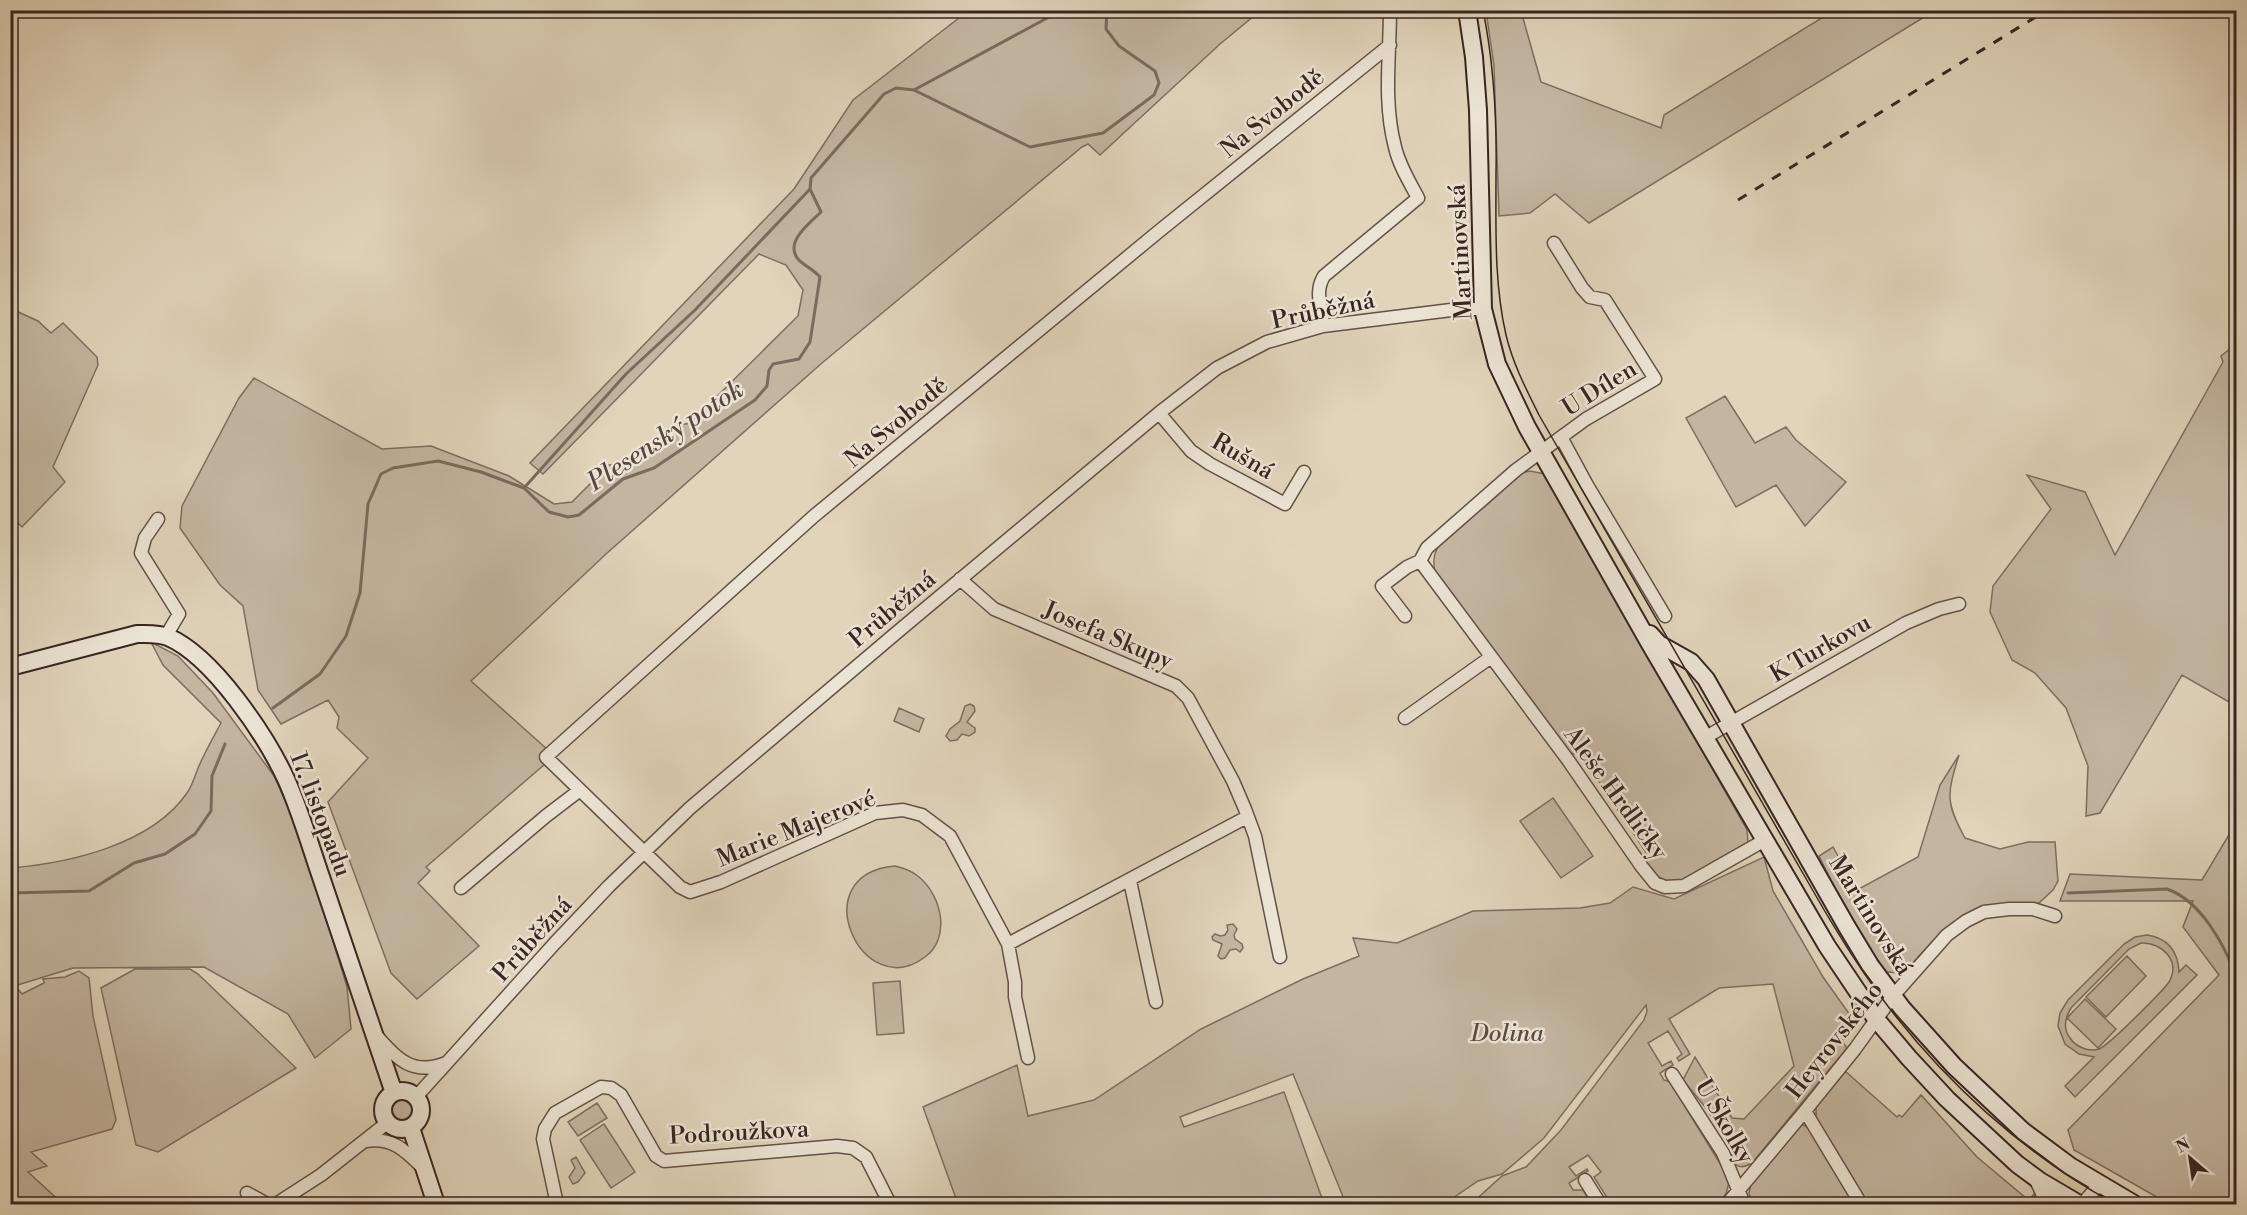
<svg xmlns="http://www.w3.org/2000/svg" width="2247" height="1215" viewBox="0 0 2247 1215" font-family="'Libre Bodoni',serif">
<style>
.green{fill:#c3b6a1;stroke:#7d6e60;stroke-width:1.5;fill-rule:evenodd}
.lines{fill:none;stroke-linecap:round;stroke-linejoin:round}
.stream{stroke:#7a6b5d;stroke-width:3}
.street-casing{stroke:#615247;stroke-width:15}
.secondary-casing{stroke:#372620;stroke-width:20}
.street{stroke:#ebe3d3;stroke-width:12}
.secondary{stroke:#ebe3d3;stroke-width:16}
.tram{stroke:#372620;stroke-width:1.5}
.rail{stroke:#372620;stroke-width:3;stroke-dasharray:10 10;stroke-linecap:butt}
.labels{text-anchor:middle;stroke-width:5;stroke-linejoin:round;paint-order:stroke}
.street-label{font-size:24px;fill:#372620;stroke:#ebe3d3}
.park-label{font-size:24px;font-style:italic;fill:#5a4a40;stroke:#ebe3d3}
.water-label{font-size:26px;font-style:italic;fill:#59483f;stroke:#ebe3d3}
</style>
<rect width="100%" height="100%" fill="#e0d4bb"/>
<filter id="stains"><feTurbulence type="fractalNoise" baseFrequency=".00333" numOctaves="4"/><feColorMatrix values="0 0 0 0 .2 0 0 0 0 .09 0 0 0 0 .02 0 0 0 .5 -.17"/></filter>
<radialGradient id="worn" r=".72"><stop offset=".6" stop-color="#630" stop-opacity="0"/><stop offset="1" stop-color="#630" stop-opacity=".3"/></radialGradient>
<path class="green" d="M 968,11 L 1260,11 L 1220,44 L 1100,155 L 1088,144 L 1082,147 L 822,363 L 606,554 L 471,681 L 548,750 L 540,759 L 545,764 L 426,867 L 430,871 L 418,883 L 479,946 L 417,999 L 391,973 L 328,802 L 368,758 L 337,728 L 339,717 L 328,700 L 281,724 L 258,690 L 243,606 L 220,585 L 180,528 L 182,506 L 239,398 L 254,378 L 382,449 L 431,446 L 509,476 L 554,504 L 572,502 L 609,465 L 631,463 L 670,427 L 690,423 L 798,316 L 803,290 L 786,265 L 759,254 L 543,474 L 530,463 L 794,189 L 853,100 Z
M 1486,11 L 1521,11 L 1541,82 L 1661,128 L 1664,115 L 1833,11 L 1934,11 L 1589,223 L 1555,194 L 1530,213 L 1499,216 L 1494,66 Z
M 16,311 L 38,321 L 51,333 L 63,323 L 97,357 L 98,365 L 53,467 L 65,482 L 22,527 L 10,515 L 10,317 Z
M 2236,344 L 2236,706 L 2182,675 L 2100,813 L 2086,816 L 2088,766 L 2066,708 L 2035,673 L 2012,660 L 1990,612 L 1993,586 L 2051,509 L 2027,475 L 2085,492 L 2115,555 L 2223,362 L 2221,356 Z
M 1725,396 L 1755,443 L 1786,427 L 1796,440 L 1846,482 L 1805,526 L 1776,485 L 1736,507 L 1686,418 Z
M 1530,471 L 1545,474 L 1747,830 L 1748,843 L 1743,847 C 1725,858 1686,887 1666,882 C 1655,879 1648,867 1643,858 L 1647,854 L 1579,751 L 1574,754 L 1570,753 L 1435,572 C 1432,558 1435,550 1443,539 L 1446,540 L 1473,516 L 1473,513 L 1479,508 L 1482,509 L 1499,494 L 1499,489 L 1522,473 Z
M 151,642 L 178,656 L 213,693 L 274,776 L 299,830 L 347,987 L 351,1029 L 315,1058 L 288,1014 L 204,967 L 73,968 L 11,987 L 11,868 C 69,863 151,845 187,793 C 192,786 195,776 198,768 C 205,752 213,738 221,723 L 163,665 Z
M 970,704 L 974,706 L 975,711 L 967,722 L 975,728 L 975,732 L 969,736 L 962,734 L 957,740 L 950,741 L 946,736 L 950,729 L 960,721 L 965,706 Z
M 899,708 L 924,719 L 919,732 L 894,721 Z
M 1959,755 C 1947,794 1945,802 1965,838 L 2000,849 L 2028,842 L 2055,842 L 2058,881 L 2053,890 L 2039,903 C 2017,904 1985,906 1965,915 C 1945,925 1919,956 1904,973 L 1886,972 L 1879,965 L 1845,909 L 1819,856 L 1833,847 L 1857,890 L 1918,857 L 1940,785 Z
M 1553,798 L 1593,856 L 1561,878 L 1520,821 Z
M 2236,823 L 2236,1204 L 2169,1204 L 2074,1150 L 2068,1130 L 2219,975 L 2183,927 L 2193,901 L 2060,901 L 2070,874 L 2202,880 Z
M 1764,857 L 1773,891 L 1823,977 L 1850,1015 L 1850,1028 L 1842,1041 L 1847,1048 L 1752,1163 C 1742,1169 1735,1168 1731,1157 L 1734,1151 L 1706,1108 L 1683,1080 L 1695,1057 L 1732,1118 L 1744,1119 L 1794,1066 L 1773,984 L 1719,988 L 1669,1019 L 1690,1054 L 1679,1061 L 1677,1058 L 1682,1054 L 1668,1031 L 1648,1043 L 1662,1066 L 1671,1061 L 1673,1065 L 1660,1073 L 1664,1080 L 1670,1082 L 1729,1178 C 1729,1189 1726,1196 1719,1204 L 1611,1204 L 1594,1177 L 1601,1172 L 1588,1155 L 1569,1167 L 1576,1176 L 1587,1169 L 1588,1171 L 1569,1183 L 1573,1190 L 1583,1190 L 1592,1204 L 1471,1204 L 1502,1176 L 1526,1167 L 1561,1130 L 1644,1020 L 1647,1011 L 1646,1005 L 1544,1138 L 1502,1174 L 1478,1181 L 1444,1204 L 1346,1204 L 1293,1074 L 1180,1117 L 1184,1127 L 1284,1092 L 1324,1204 L 983,1204 L 979,1197 L 964,1204 L 958,1204 L 923,1107 L 1017,1065 L 1028,1116 L 1094,1100 L 1201,1029 L 1303,979 L 1359,956 L 1353,938 L 1397,943 L 1473,911 L 1580,908 L 1610,903 L 1633,887 L 1674,899 Z
M 895,866 C 904,868 912,871 919,877 C 942,896 951,938 925,957 C 862,1005 802,874 895,866 Z
M 1233,924 L 1237,929 L 1234,935 L 1235,939 L 1242,944 L 1243,948 L 1240,952 L 1236,949 L 1230,950 L 1225,958 L 1221,959 L 1218,956 L 1222,944 L 1213,940 L 1212,937 L 1215,934 L 1220,936 L 1225,935 L 1228,930 L 1227,925 Z
M 2147,935 C 2167,938 2178,951 2179,972 L 2186,965 L 2197,975 L 2075,1097 L 2065,1086 L 2094,1057 L 2079,1054 L 2065,1044 L 2058,1026 L 2060,1013 L 2068,1000 L 2124,944 L 2135,937 ZM 2141,943 C 2162,942 2181,961 2169,982 C 2162,992 2108,1046 2099,1049 C 2088,1052 2076,1047 2070,1038 C 2063,1029 2065,1018 2071,1008 L 2129,949 Z
M 2127,956 L 2146,976 L 2106,1017 L 2086,997 Z
M 135,969 L 190,969 L 198,974 L 296,1068 L 158,1152 L 136,1145 L 101,988 Z
M 79,971 L 89,978 L 93,1016 L 116,1120 L 112,1129 L 31,1152 L 47,1166 L 28,1172 L 63,1204 L 11,1204 L 11,990 L 17,988 L 22,994 L 44,983 L 43,979 L 65,977 Z
M 900,981 L 904,1033 L 877,1035 L 873,983 Z
M 2085,999 L 2116,1029 L 2098,1048 L 2067,1018 Z
M 1845,1071 L 1897,1117 L 1899,1115 L 1902,1117 L 1921,1095 L 1977,1157 L 2026,1198 L 2030,1199 L 2034,1194 L 2042,1204 L 2031,1202 L 2029,1204 L 1867,1204 L 1816,1119 L 1816,1106 Z
M392 1110a11 11 0 1 1 22 0a11 11 0 1 1-22 0Z
M 597,1103 L 607,1118 L 578,1136 L 568,1122 Z
M 604,1124 L 635,1172 L 611,1188 L 580,1140 Z
M 1801,1124 L 1811,1129 L 1855,1204 L 1753,1204 L 1749,1194 L 1751,1181 Z
M 576,1157 L 585,1173 L 578,1182 L 573,1184 L 569,1177 L 575,1168 L 571,1160 Z"/>
<g class="lines">
<path class="stream" d="M 914,90 L 1062,10
M 524,488 L 626,374 L 695,310 L 810,189
M 273,708 L 320,674 L 346,636 L 360,593 L 368,504 L 381,474 L 393,468 L 438,461 L 481,472 L 524,488 L 549,512 L 568,517 L 579,515 L 623,479 L 654,468 L 755,400 L 767,386 L 769,370 L 773,364 L 799,359 L 810,342 L 820,277 C 813,269 803,265 798,259 C 784,242 810,223 821,212 L 810,189 L 811,178 L 884,94 L 896,88 L 914,90 L 1030,147 L 1103,133 L 1154,95 L 1159,83 L 1155,71 L 1119,46 L 1106,29 L 1107,10
M 10,893 L 89,891 L 134,863 L 165,854 L 195,834 L 211,811 L 212,776 L 225,744
M 2068,893 L 2167,889 C 2201,901 2224,944 2236,976"/>
<g class="street-casing">
<path id="street" d="M 1323,326 C 1322,307 1314,292 1324,276 L 1418,198 C 1409,181 1399,165 1395,147 C 1383,102 1390,56 1390,10
M 1159,413 L 1191,451 L 1210,464 L 1285,504 L 1304,472
M 1561,437 L 1587,485 L 1665,616
M 158,519 L 145,538 L 141,553 L 179,614 L 166,636
M 1420,561 L 1568,760 L 1642,867 L 1655,883 L 1665,887 L 1684,886 L 1765,840
M 960,579 L 994,609 L 1176,686 L 1188,698 L 1233,781 L 1245,809 L 1255,836 L 1280,957
M 1405,616 L 1382,586 L 1407,567 L 1420,561 L 1427,548 L 1516,470 L 1586,419 L 1655,379 L 1605,300 L 1590,297 L 1582,288 L 1554,243
M 1405,718 L 1491,657
M 1706,737 L 1906,623 L 1939,609 L 1959,604
M 1130,881 L 1156,1002
M 461,888 L 546,816 L 580,790
M 1008,944 L 1247,817
M 377,1036 C 397,1060 414,1076 446,1063
M 1028,1058 L 1015,997 L 1015,982 L 1008,944 L 950,836 L 922,815 L 903,810 L 875,813 L 721,882 L 690,892 L 680,887 L 546,757 L 814,516 L 1158,232 L 1390,45
M 1672,1074 L 1723,1153 L 1744,1204
M 416,1097 L 555,943 L 609,886 L 690,808 L 895,634 L 1159,413 L 1217,368 L 1267,342 L 1323,326 L 1459,309 L 1483,309
M 1805,1111 L 1861,1204
M 366,1141 C 393,1137 406,1151 424,1169
M 2035,1178 L 2047,1204
M 1585,1180 L 1600,1204
M 247,1193 L 267,1204
M 276,1204 L 321,1175 L 387,1123
M 557,1204 L 543,1139 L 545,1129 L 555,1113 L 601,1087 L 611,1088 L 621,1095 L 656,1156 L 664,1161 L 837,1146 L 853,1148 L 866,1157 L 890,1204
M 1727,1204 L 1805,1111 L 1855,1049 L 1893,996 L 1947,935 L 1966,921 L 1984,912 L 2009,909 L 2033,909 L 2055,916
M 2082,1204 L 2100,1184"/>
</g>
<g class="secondary-casing">
<path id="secondary" d="M 1467,10 L 1474,57 L 1478,110 L 1483,309 L 1497,364 L 1527,427 L 1650,644 L 1827,946 L 1876,1019 L 1909,1058 L 1947,1099 L 2017,1164 L 2040,1181 L 2079,1204
M 1650,634 L 1659,644 L 1691,662 L 1706,679 L 1847,927 L 1870,965 L 1902,1008 L 1954,1066 L 2023,1131 L 2070,1166 L 2134,1204
M 10,667 L 137,634 C 147,634 158,633 168,637 C 213,656 266,736 286,779 C 300,810 310,845 321,877 C 346,949 370,1021 394,1093
M383 1110a19 19 0 1 1 38 0a19 19 0 1 1-38 0Z
M 411,1128 L 436,1204"/>
</g>
<use href="#street" class="street"/>
<use href="#secondary" class="secondary"/>
<path class="tram" d="M 1483,10 C 1494,64 1497,120 1496,175 C 1496,228 1494,283 1506,335 C 1513,364 1526,389 1539,415 L 1812,889 C 1833,926 1855,962 1881,997 C 1943,1081 2023,1153 2115,1204"/>
<path class="rail" d="M 1738,200 L 2047,10"/>
</g>
<g class="labels">
<g class="street-label">
<text transform="translate(1272 113) rotate(-39)" y="8">Na Svobodě</text>
<text transform="translate(1460 252) rotate(-93)" y="8">Martinovská</text>
<text transform="translate(1323 310) rotate(-12)" y="8">Průběžná</text>
<text transform="translate(1599 388) rotate(-32)" y="8">U Dílen</text>
<text transform="translate(896 422) rotate(-40)" y="8">Na Svobodě</text>
<text transform="translate(1243 456) rotate(30)" y="8">Rušná</text>
<text transform="translate(892 609) rotate(-40)" y="8">Průběžná</text>
<text transform="translate(1108 635) rotate(23)" y="8">Josefa Skupy</text>
<text transform="translate(1820 648) rotate(-30)" y="8">K Turkovu</text>
<text transform="translate(1616 793) rotate(54)" y="8">Aleše Hrdličky</text>
<text transform="translate(321 814) rotate(69)" y="8">17. listopadu</text>
<text transform="translate(796 828) rotate(-22)" y="8">Marie Majerové</text>
<text transform="translate(1871 915) rotate(58)" y="8">Martinovská</text>
<text transform="translate(532 939) rotate(-48)" y="8">Průběžná</text>
<text transform="translate(1834 1040) rotate(-52)" y="8">Heyrovského</text>
<text transform="translate(1725 1121) rotate(60)" y="8">U Školky</text>
<text transform="translate(739 1132) rotate(-3)" y="8">Podroužkova</text>
</g>
<g class="park-label">
<text x="1507" y="1041">Dolina</text>
</g>
<g class="water-label">
<text transform="translate(665 435) rotate(-33)" y="9">Plesenský potok</text>
</g>
</g>
<rect width="2247" height="1215" fill="none" stroke="#e0d4bb" stroke-width="36"/>
<rect x="12" y="12" width="2223" height="1191" fill="none" stroke="#372620" stroke-width="3"/>
<rect x="18" y="18" width="2211" height="1179" fill="none" stroke="#372620" stroke-width="1.5"/>
<g transform="translate(2190 1158) rotate(331)" stroke="#ebe3d3" stroke-width="4.5" paint-order="stroke">
<path d="M0-4.5L10 22L0 15L-10 22Z" fill="#372620"/>
<text y="-9" font-size="16" font-weight="bold" text-anchor="middle" fill="#372620">N</text>
</g>
<rect width="100%" height="100%" filter="url(#stains)"/>
<rect width="100%" height="100%" fill="url(#worn)"/>
</svg>
